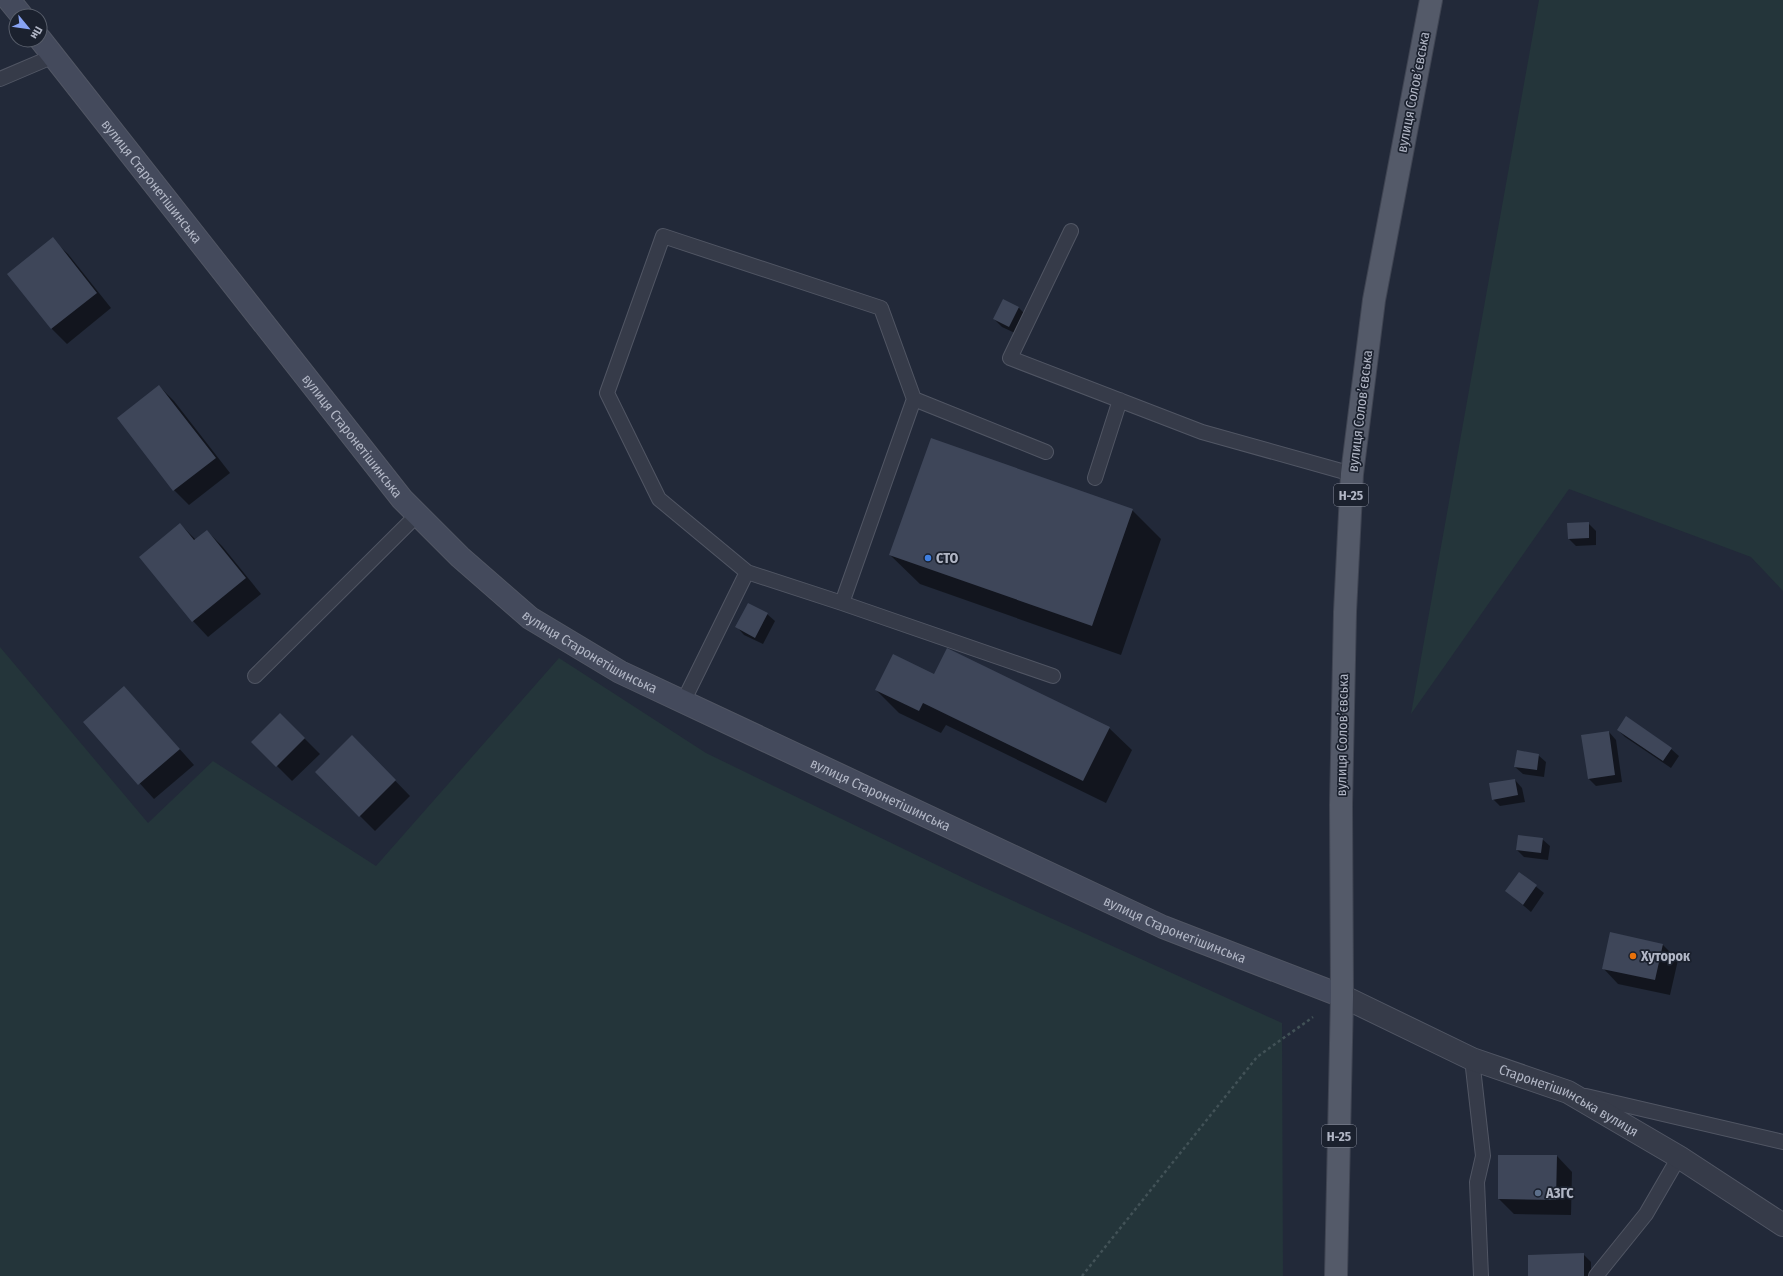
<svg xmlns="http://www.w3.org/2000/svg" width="1783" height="1276" viewBox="0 0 1783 1276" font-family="'Fira Sans Condensed',sans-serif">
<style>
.green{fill:#24353a}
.shadow{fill:#0007}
.building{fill:#3e4659}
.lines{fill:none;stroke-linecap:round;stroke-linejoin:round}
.lane-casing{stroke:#515664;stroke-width:16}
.street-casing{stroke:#515664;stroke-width:24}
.secondary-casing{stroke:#515664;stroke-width:24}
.primary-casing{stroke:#3f4452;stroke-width:24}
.path{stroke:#425257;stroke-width:2.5;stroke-dasharray:3 3;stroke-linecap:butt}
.lane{stroke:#363b49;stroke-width:14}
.street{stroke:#363b49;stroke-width:22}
.secondary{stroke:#444a5c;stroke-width:22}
.primary{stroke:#545a69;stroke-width:22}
.shop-dot{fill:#3f7fe0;stroke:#1b212e;stroke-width:1.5}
.food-dot{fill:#e8710a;stroke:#1b212e;stroke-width:1.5}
.service-dot{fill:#5c6f8a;stroke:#1b212e;stroke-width:1.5}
.labels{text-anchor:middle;stroke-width:3.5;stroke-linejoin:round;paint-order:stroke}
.shield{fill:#1b212e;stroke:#848998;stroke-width:1}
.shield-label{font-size:13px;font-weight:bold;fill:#b1b6c5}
.street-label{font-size:14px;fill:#b1b6c5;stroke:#1b212e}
.poi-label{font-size:14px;font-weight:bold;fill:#b1b6c5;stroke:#1b212e;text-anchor:start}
</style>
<rect width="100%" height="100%" fill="#222939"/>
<path class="green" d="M 1539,0 L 1783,0 L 1783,591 L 1751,557 L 1569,489 L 1411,714 Z
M 0,647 L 148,823 L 213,761 L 376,866 L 559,658 L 706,753 L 976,884 L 1282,1023 L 1283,1276 L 0,1276 Z"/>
<path class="shadow" d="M 52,239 L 68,254 L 111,308 L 67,344 L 52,329 L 9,274 Z
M 1004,300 L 1019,308 L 1026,315 L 1017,334 L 1002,327 L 994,319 Z
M 159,386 L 174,401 L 230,473 L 189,505 L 174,490 L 118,418 Z
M 1132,510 L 1161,539 L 1121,655 L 920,584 L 890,555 Z
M 1588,523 L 1596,531 L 1596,545 L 1576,546 L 1569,539 Z
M 180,524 L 196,540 L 207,531 L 222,546 L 261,594 L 208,637 L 193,621 L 140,557 Z
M 767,614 L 775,621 L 763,644 L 744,635 L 737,627 Z
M 935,675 L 1109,728 L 1132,750 L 1106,803 L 946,725 L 941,733 L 899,713 L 876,690 Z
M 124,687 L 194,765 L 154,799 L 84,722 Z
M 280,714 L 320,754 L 292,781 L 253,742 Z
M 1618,730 L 1671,749 L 1679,756 L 1671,768 L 1625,737 Z
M 1609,732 L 1616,740 L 1622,782 L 1596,786 L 1589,779 Z
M 352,736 L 410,796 L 375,831 L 316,772 Z
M 1538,755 L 1546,762 L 1544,777 L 1523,774 L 1515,767 Z
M 1515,780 L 1522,788 L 1525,802 L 1500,806 L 1493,799 Z
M 1542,839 L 1550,846 L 1548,860 L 1524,857 L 1517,850 Z
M 1519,873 L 1544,893 L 1531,912 L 1506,891 Z
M 1663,945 L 1678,960 L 1670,995 L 1618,984 L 1603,968 Z
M 1557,1156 L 1572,1172 L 1571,1215 L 1514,1214 L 1499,1199 Z
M 1583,1254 L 1591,1262 L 1591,1276 L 1529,1276 Z"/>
<path class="building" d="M 53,237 L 97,293 L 51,329 L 7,274 Z
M 1003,299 L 1019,307 L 1009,327 L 993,319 Z
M 159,385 L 216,458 L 173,491 L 117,418 Z
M 931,438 L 1133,509 L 1092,626 L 889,555 Z
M 1589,522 L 1589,538 L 1568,539 L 1567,523 Z
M 180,523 L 194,540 L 207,530 L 246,578 L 192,622 L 139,557 Z
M 748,603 L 768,613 L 755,638 L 735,627 Z
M 947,648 L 1110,727 L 1083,781 L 923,703 L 919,711 L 875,690 L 893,654 L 934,674 Z
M 124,686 L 180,749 L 138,785 L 83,722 Z
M 280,713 L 305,738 L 276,767 L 251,742 Z
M 1626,716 L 1672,748 L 1663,761 L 1617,730 Z
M 1609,731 L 1615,775 L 1588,779 L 1581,735 Z
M 352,735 L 396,780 L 359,817 L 315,772 Z
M 1517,750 L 1539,754 L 1537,770 L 1514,767 Z
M 1515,779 L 1518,795 L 1492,800 L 1489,783 Z
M 1518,835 L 1543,838 L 1541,853 L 1516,850 Z
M 1519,872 L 1537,885 L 1523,905 L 1505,891 Z
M 1610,932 L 1663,944 L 1655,980 L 1602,969 Z
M 1498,1155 L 1557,1155 L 1556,1200 L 1498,1199 Z
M 1584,1253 L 1584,1276 L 1528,1276 L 1528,1255 Z"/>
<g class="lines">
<g class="lane-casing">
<path id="lane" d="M 0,79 L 54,56
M 1071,231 L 1010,358 L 1202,432 L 1352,474
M 1095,478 L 1120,400
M 747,572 L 659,499 L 607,393 L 663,236 L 881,308 L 914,399
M 842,603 L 914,399 L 1046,452
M 255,676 L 418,514
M 683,702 L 747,572 L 842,603 L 1053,676
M 1472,1059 L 1483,1156 L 1477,1182 L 1481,1276
M 1586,1096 L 1783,1142
M 1596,1276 L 1646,1214 L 1679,1157"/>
</g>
<g class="street-casing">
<g id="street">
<path id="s1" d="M 1342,996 L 1472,1059 L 1568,1092 L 1679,1157 L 1783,1225"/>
</g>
</g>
<g class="secondary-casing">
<g id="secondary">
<path d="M 9,0 L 22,16"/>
<path id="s2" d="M 40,39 L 402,499 L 460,557 L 530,618 L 620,672 L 1163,927 L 1342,996"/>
</g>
</g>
<g class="primary-casing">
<path id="primary" d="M 1336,1276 L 1342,996 L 1341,805 L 1345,612 L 1352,474 L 1374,300 L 1431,0"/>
</g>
<path class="path" d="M 1082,1276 L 1257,1057 L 1313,1017"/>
<use href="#lane" class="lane"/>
<use href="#street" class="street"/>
<use href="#secondary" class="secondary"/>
<use href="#primary" class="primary"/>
</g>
<circle class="shop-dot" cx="928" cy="558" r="4"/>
<circle class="food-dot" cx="1633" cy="956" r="4"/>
<circle class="service-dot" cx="1538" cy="1193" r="4"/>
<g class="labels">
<g class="shield">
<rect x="1334" y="484" width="34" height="22" rx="3"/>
<rect x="1322" y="1125" width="34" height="22" rx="3"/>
</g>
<g class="shield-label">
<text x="1351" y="500">Н-25</text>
<text x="1339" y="1141">Н-25</text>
</g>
<g class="street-label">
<text transform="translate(1413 92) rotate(-79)" y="5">вулиця Соловʼєвська</text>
<text dy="5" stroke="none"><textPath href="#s2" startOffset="181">вулиця Старонетішинська</textPath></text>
<text transform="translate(1360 411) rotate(-83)" y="5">вулиця Соловʼєвська</text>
<text dy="5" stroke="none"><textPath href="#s2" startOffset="505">вулиця Старонетішинська</textPath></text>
<text dy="5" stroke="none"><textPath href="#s2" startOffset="829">вулиця Старонетішинська</textPath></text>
<text transform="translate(1342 735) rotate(-89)" y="5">вулиця Соловʼєвська</text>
<text dy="5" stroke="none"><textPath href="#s2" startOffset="1153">вулиця Старонетішинська</textPath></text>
<text dy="5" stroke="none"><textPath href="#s2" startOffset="1477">вулиця Старонетішинська</textPath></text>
<text dy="5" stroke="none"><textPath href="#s1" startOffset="250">Старонетішинська вулиця</textPath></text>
</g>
<g class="poi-label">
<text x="936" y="563">СТО</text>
<text x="1641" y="961">Хуторок</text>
<text x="1546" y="1198">АЗГС</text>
</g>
</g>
<g transform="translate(28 28) rotate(119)"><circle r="19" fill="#1b212e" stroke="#575d6a"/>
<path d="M0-3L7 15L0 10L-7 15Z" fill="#88a3f3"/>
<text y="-6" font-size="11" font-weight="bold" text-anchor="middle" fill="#b1b6c5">Пн</text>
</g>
</svg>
